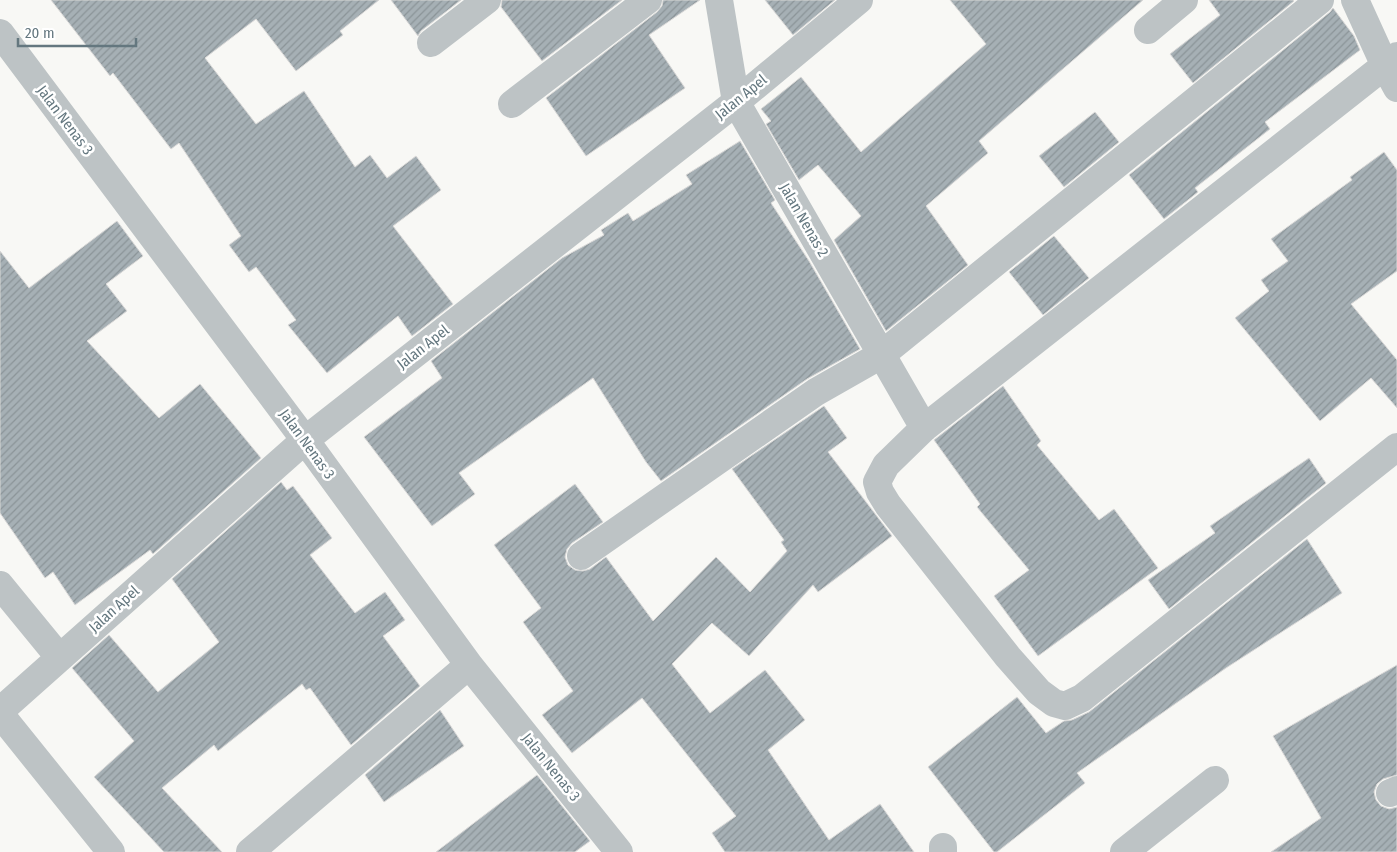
<svg xmlns="http://www.w3.org/2000/svg" width="1397" height="852" viewBox="0 0 1397 852" font-family="'Fira Sans Condensed',sans-serif">
<style>
.building{fill:url(#building-hatch);stroke:#dad9d8}
.lines{fill:none;stroke-linecap:round;stroke-linejoin:round}
.minor{stroke:#bdc3c5;stroke-width:28}
.labels{text-anchor:middle;stroke-width:5;stroke-linejoin:round;paint-order:stroke}
.street-label{font-size:15px;fill:#64777f;stroke:#fff}
</style>
<defs>
<pattern id="building-hatch" width="6" height="6" patternUnits="userSpaceOnUse" patternTransform="scale(1.25)"><rect width="6" height="6" fill="#a6b0b5"/><path d="M-1 1l2-2M0 6l6-6M5 7l2-2" fill="none" stroke="#8b9498"/></pattern>
</defs>
<rect width="100%" height="100%" fill="#f8f8f5"/>
<path class="building" d="M 51,0 L 379,0 L 340,31 L 343,35 L 296,71 L 256,19 L 205,58 L 256,124 L 304,91 L 355,167 L 370,155 L 387,178 L 416,156 L 441,190 L 393,226 L 453,304 L 412,336 L 398,316 L 327,373 L 288,325 L 296,320 L 256,267 L 249,272 L 229,245 L 241,236 L 179,143 L 171,149 L 113,73 L 110,76 Z
M 391,0 L 461,0 L 421,31 L 418,36 Z
M 502,0 L 622,0 L 542,61 L 501,7 Z
M 663,0 L 700,0 L 649,35 L 685,88 L 586,156 L 546,98 L 657,12 L 662,6 Z
M 765,0 L 835,0 L 793,35 Z
M 950,0 L 1143,0 L 979,141 L 988,153 L 926,206 L 968,265 L 886,331 L 834,240 L 861,216 L 818,165 L 799,180 L 766,124 L 771,121 L 761,109 L 801,77 L 861,152 L 986,44 Z
M 1209,0 L 1293,0 L 1294,1 L 1193,83 L 1170,54 L 1220,15 Z
M 1333,8 L 1354,36 L 1360,50 L 1265,122 L 1270,129 L 1195,188 L 1198,192 L 1164,219 L 1129,175 L 1330,12 Z
M 1095,112 L 1119,142 L 1064,187 L 1039,156 Z
M 740,141 L 775,200 L 771,203 L 809,261 L 860,349 L 807,379 L 661,481 L 646,462 L 593,378 L 459,473 L 475,494 L 432,526 L 364,437 L 442,378 L 431,361 L 562,258 L 604,235 L 601,230 L 628,213 L 633,221 L 692,184 L 686,175 Z
M 1384,152 L 1397,170 L 1397,271 L 1351,304 L 1397,360 L 1397,408 L 1371,378 L 1320,421 L 1235,318 L 1269,291 L 1261,280 L 1288,261 L 1271,239 L 1352,180 L 1350,177 Z
M 117,221 L 143,256 L 106,284 L 127,311 L 87,341 L 159,418 L 200,384 L 261,458 L 153,554 L 150,550 L 75,605 L 53,572 L 45,578 L 0,513 L 0,251 L 29,288 Z
M 1054,236 L 1089,278 L 1043,315 L 1009,272 Z
M 1003,386 L 1041,441 L 1037,445 L 1099,520 L 1114,509 L 1158,568 L 1038,656 L 994,596 L 1029,570 L 977,507 L 980,504 L 934,440 Z
M 824,406 L 847,438 L 828,452 L 892,536 L 818,592 L 813,585 L 749,656 L 712,623 L 672,664 L 710,713 L 765,670 L 805,720 L 768,750 L 829,840 L 880,804 L 914,852 L 725,852 L 712,833 L 736,816 L 642,698 L 572,753 L 542,715 L 573,691 L 523,622 L 541,608 L 494,545 L 575,484 L 603,522 L 572,543 L 567,549 L 565,557 L 568,565 L 575,570 L 583,571 L 590,569 L 606,557 L 653,621 L 716,557 L 750,592 L 787,551 L 781,542 L 784,540 L 732,469 Z
M 1309,458 L 1326,483 L 1169,609 L 1148,580 L 1215,533 L 1210,526 Z
M 281,482 L 287,490 L 293,486 L 332,538 L 310,555 L 355,613 L 385,592 L 405,620 L 383,636 L 420,686 L 351,745 L 310,688 L 306,690 L 302,684 L 218,751 L 214,745 L 162,788 L 222,852 L 164,852 L 94,777 L 134,741 L 72,668 L 109,635 L 158,692 L 219,642 L 172,579 Z
M 1307,539 L 1342,593 L 1226,668 L 1077,773 L 1085,783 L 997,852 L 994,852 L 928,767 L 1017,697 L 1046,733 L 1064,721 L 1072,720 L 1089,712 Z
M 1397,665 L 1397,775 L 1383,779 L 1377,784 L 1374,792 L 1376,800 L 1381,806 L 1389,809 L 1397,807 L 1397,852 L 1271,852 L 1321,818 L 1273,736 Z
M 440,710 L 464,746 L 384,802 L 365,775 Z
M 537,775 L 590,841 L 575,852 L 436,852 Z"/>
<g class="lines">
<path class="minor" d="M 719,0 L 736,102 L 924,428
M 1355,0 L 1385,66 L 1397,88
M 1148,30 L 1184,0
M 0,33 L 305,440 L 469,665 L 619,852
M 431,43 L 487,0
M 1397,56 L 924,428 L 886,465 L 877,482 L 880,492 L 888,505 L 1008,657 L 1039,692 L 1054,703 L 1065,706 L 1082,698 L 1397,447
M 512,104 L 648,0
M 581,556 L 816,392 L 881,355 L 1320,0
M 0,585 L 59,657
M 0,711 L 305,440 L 736,102 L 859,0
M 0,714 L 111,852
M 1390,793 L 1397,790
M 943,847 L 943,852
M 250,852 L 469,665
M 1124,852 L 1215,780"/>
</g>
<g class="labels">
<g class="street-label">
<text transform="translate(741 97) rotate(-39)" y="5">Jalan Apel</text>
<text transform="translate(65 120) rotate(53)" y="5">Jalan Nenas 3</text>
<text transform="translate(804 220) rotate(60)" y="5">Jalan Nenas 2</text>
<text transform="translate(423 347) rotate(-38)" y="5">Jalan Apel</text>
<text transform="translate(307 444) rotate(54)" y="5">Jalan Nenas 3</text>
<text transform="translate(114 609) rotate(-42)" y="5">Jalan Apel</text>
<text transform="translate(551 767) rotate(51)" y="5">Jalan Nenas 3</text>
</g>
</g>
<path d="M18 38v8h118v-8" fill="none" stroke="#64777f" stroke-width="2.5"/>
<text x="25" y="38" font-size="15" fill="#64777f" stroke="#ffffff" stroke-width="4" paint-order="stroke">20 m</text>
</svg>
